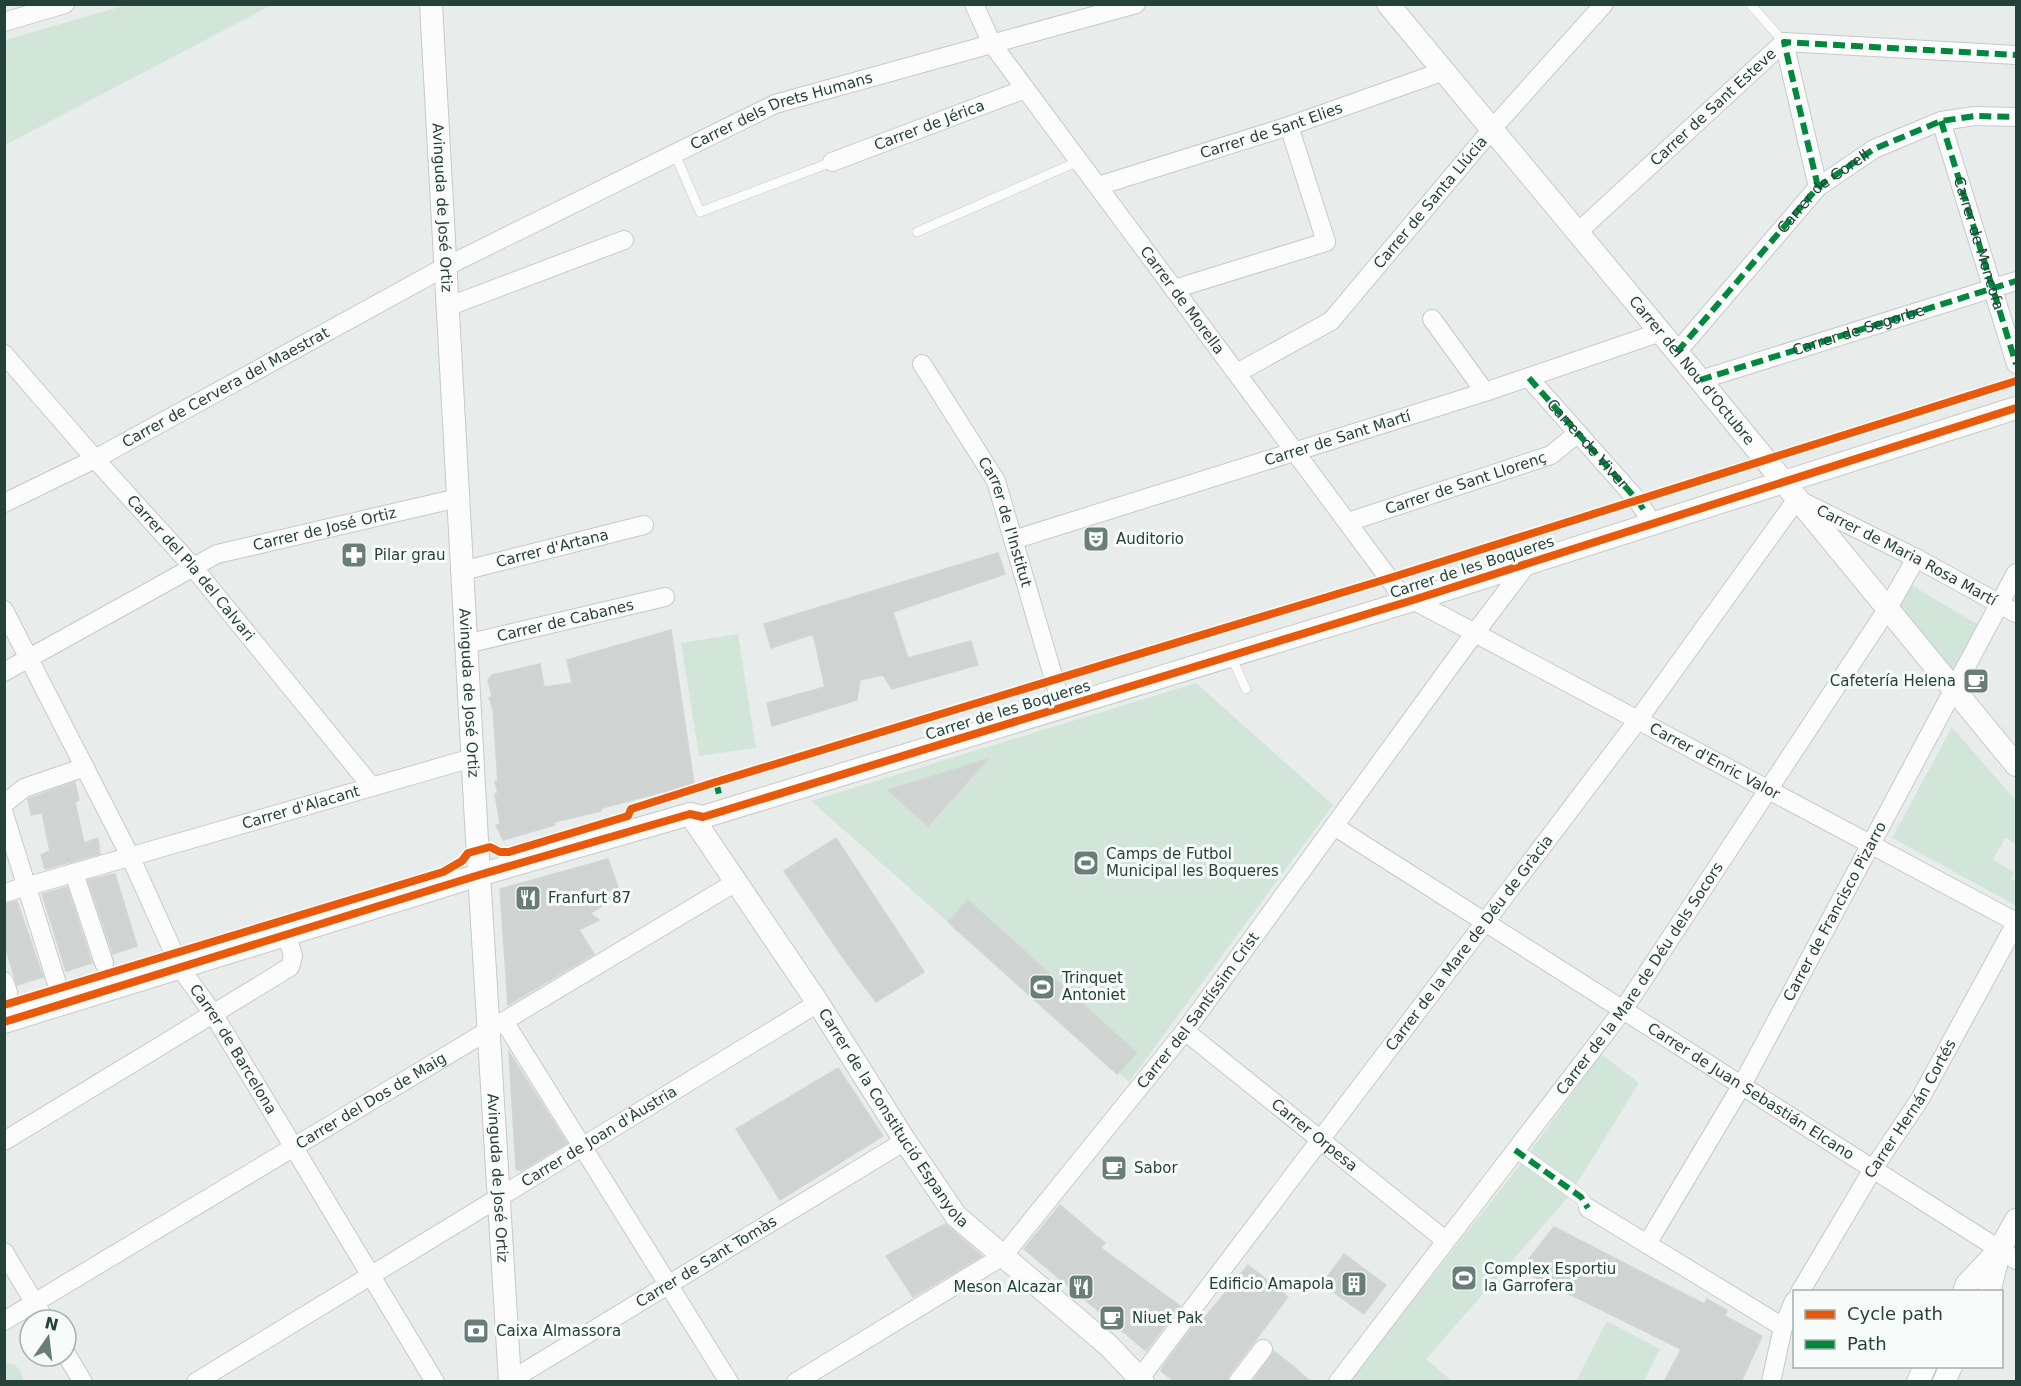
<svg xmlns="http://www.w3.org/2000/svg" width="2021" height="1386" viewBox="0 0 2021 1386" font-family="'DejaVu Sans',sans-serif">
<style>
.green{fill:#d1e6d8}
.building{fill:#cfd4d2;stroke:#d1d6d4;stroke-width:1.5}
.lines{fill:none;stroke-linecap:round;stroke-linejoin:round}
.service-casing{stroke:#c5cac8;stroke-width:10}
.pedestrian-casing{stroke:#c5cac8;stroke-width:15}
.minor-casing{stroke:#c5cac8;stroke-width:20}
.tertiary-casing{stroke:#c5cac8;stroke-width:24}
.service{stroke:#fcfcfc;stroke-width:9}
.pedestrian{stroke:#fcfcfc;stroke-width:14}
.minor{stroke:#fcfcfc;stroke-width:18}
.tertiary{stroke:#fcfcfc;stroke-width:22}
.quiet{stroke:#00873e;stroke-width:6;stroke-dasharray:12 6;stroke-linecap:butt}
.cycleway-casing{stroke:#f7fbf9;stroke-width:11}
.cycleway{stroke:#e8590c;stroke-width:8}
.labels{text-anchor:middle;stroke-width:6;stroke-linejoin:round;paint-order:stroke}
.street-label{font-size:15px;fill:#24423a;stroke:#f7fbf9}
.poi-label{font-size:15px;fill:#24423a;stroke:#f7fbf9;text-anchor:start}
</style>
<rect width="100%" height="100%" fill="#e8edeb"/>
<path class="green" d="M 130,4 L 272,5 L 5,145 L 5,40 Z
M 1911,585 L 1979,625 L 1951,677 L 1899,609 Z
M 738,634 L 756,748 L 699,756 L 681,643 Z
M 1196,683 L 1333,805 L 1129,1082 L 811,801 Z
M 1952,727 L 2016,801 L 2016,844 L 2005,838 L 1993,860 L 2014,872 L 2011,879 L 2016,882 L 2015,905 L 1892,838 Z
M 1601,1054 L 1639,1083 L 1569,1196 L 1426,1359 L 1452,1381 L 1349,1382 L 1526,1157 Z
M 1607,1321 L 1660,1349 L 1644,1381 L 1576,1381 Z
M 5,1363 C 16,1363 23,1370 23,1381 L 5,1381 Z"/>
<path class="building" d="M 998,553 L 1005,574 L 893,612 L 908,658 L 971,641 L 978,665 L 892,689 L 883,675 L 860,680 L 857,700 L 772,726 L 767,703 L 825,687 L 813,634 L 771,648 L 764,624 Z
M 671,630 L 694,784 L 602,808 L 601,811 L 554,822 L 555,825 L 503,840 L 496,825 L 500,824 L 495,794 L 498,793 L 495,782 L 498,781 L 493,709 L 489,698 L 492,696 L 488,680 L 492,675 L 540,664 L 544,687 L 572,683 L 567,660 Z
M 988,759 L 928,826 L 888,790 Z
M 75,782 L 79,800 L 75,802 L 84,843 L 98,838 L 100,854 L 45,869 L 41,855 L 50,851 L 42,813 L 31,815 L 28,799 Z
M 836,838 L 924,972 L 876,1002 L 846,962 L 784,871 Z
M 608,859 L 621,896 L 601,904 L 601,907 L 590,913 L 599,920 L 579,930 L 594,954 L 508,1005 L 500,889 Z
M 115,874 L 137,946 L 113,954 L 88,880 Z
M 67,887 L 92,963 L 66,971 L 42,894 Z
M 968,900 L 1137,1053 L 1117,1074 L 948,922 Z
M 17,901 L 43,977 L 17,985 L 4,944 L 4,904 Z
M 509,1052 L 567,1143 L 521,1171 L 516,1169 Z
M 838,1068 L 883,1136 L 780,1200 L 736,1129 Z
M 1060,1205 L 1105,1243 L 1101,1248 L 1180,1306 L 1146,1351 L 1024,1249 Z
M 945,1224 L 982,1256 L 913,1297 L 886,1256 Z
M 1554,1227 L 1704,1304 L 1707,1299 L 1727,1310 L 1725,1316 L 1762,1336 L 1741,1382 L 1664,1382 L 1681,1349 L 1520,1270 Z
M 1344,1254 L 1386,1285 L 1364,1314 L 1322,1284 Z
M 1248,1265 L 1288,1297 L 1229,1375 L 1227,1382 L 1175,1382 L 1161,1371 L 1163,1366 L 1198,1320 L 1201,1322 Z
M 1274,1351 L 1294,1367 L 1311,1382 L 1252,1382 Z"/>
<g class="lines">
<g class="service-casing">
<path id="service" d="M 1750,4 L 1784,42
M 675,154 L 700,212 L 832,162
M 917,232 L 1079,161
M 1231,656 L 1246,689"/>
</g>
<g class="pedestrian-casing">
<path id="pedestrian" d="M 1515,1150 L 1581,1197 L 1588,1208"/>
</g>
<g class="minor-casing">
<g id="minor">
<path id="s1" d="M 974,4 L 992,44 L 1399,592"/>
<path d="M 4,22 L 65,4"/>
<path d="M 1784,42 L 1818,187"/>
<path id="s2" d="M 1941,121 L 2016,364"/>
<path id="s3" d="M 832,162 L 1025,89"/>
<path id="s4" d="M 1098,186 L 1289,126 L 1444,71"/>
<path id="s5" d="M 1578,232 L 1784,42 L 2016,55"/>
<path d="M 1174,289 L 1326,242 L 1289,126"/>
<path d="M 447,307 L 624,240"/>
<path d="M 1432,319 L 1485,392"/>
<path id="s6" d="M 1677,352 L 1818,187 L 1874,149 L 1941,121 L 1975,116 L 2016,117"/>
<path id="s7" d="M 4,354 L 95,459 L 193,567 L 372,787"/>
<path id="s8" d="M 922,364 L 996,481 L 1058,693"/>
<path id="s9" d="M 1237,373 L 1331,321 L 1492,129 L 1604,4"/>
<path id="s10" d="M 1529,378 L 1637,500 L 1646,513"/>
<path id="s11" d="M 1700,380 L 2016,281"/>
<path id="s12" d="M 4,503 L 95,459 L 445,267 L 775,104 L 1136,4"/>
<path id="s13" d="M 1348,522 L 1551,455 L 1578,433"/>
<path id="s14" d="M 1013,540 L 1485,392 L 1661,332"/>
<path id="s15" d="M 462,571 L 644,525"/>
<path id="s16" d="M 1413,600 L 2016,922"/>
<path id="s17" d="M 4,610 L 130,856 L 181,969 L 214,1015 L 435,1382"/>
<path id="s18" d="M 466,644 L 665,597"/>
<path id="s19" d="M 4,672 L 217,554 L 458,498"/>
<path d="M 4,804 L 24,788 L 85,767"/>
<path d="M 4,814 L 63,1003"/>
<path id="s20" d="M 1334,826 L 2016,1260"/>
<path d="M 74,873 L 104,963"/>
<path id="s21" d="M 4,893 L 472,758"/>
<path d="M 4,981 L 8,992"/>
<path d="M 504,1021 L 729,1382"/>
<path id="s22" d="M 1185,1031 L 1445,1240"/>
<path d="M 4,1141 L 290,967 L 293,956 L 287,935"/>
<path d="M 1588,1208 L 1783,1327"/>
<path id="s23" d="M 1647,1244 L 1742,1085 L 2016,573"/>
<path d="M 4,1252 L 45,1320"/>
<path id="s24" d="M 1800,1292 L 1873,1169 L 1920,1099 L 2016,923"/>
<path id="s25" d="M 4,1321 L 736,882"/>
<path d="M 66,1354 L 83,1382"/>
<path id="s26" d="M 196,1382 L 818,1003"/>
<path id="s27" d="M 508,1382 L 905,1141"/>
<path id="s28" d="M 796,1382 L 1003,1256 L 1185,1031 L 1465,646 L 1528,563"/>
<path id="s29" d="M 1135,1382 L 1140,1378 L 1638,720 L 1797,499 L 1916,558 L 2016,613"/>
<path d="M 1238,1382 L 1263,1349"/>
<path id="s30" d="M 1338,1382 L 1623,1010 L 1888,608 L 1916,558"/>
<path d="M 1771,1382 L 1783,1327 L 1794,1301"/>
</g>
</g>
<g class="tertiary-casing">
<g id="tertiary">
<path id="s31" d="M 431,4 L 477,840 L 510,1382"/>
<path id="s32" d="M 1388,4 L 1677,352 L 2016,765"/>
<path id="s33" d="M 690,814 L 818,1003 L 905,1141 L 956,1216 L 1109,1346 L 1143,1382"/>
<path d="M 4,1022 L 479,875 L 690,814 L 703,817 L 1413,600 L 2016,408"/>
<path d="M 1964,1292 L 1967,1284 L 2000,1249 L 2016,1220"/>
<path d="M 1989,1292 L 1999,1254"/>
<path d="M 1918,1382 L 1925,1366"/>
<path d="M 1944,1382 L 1951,1366"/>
</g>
</g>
<use href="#service" class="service"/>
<use href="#pedestrian" class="pedestrian"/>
<use href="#minor" class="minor"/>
<use href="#tertiary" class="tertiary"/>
<path class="quiet" d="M 1941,121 L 2016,364
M 1818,187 L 1784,42 L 2016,55
M 1677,352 L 1818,187 L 1874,149 L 1941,121 L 1975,116 L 2016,117
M 1529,378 L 1637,500 L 1646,513
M 1700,380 L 2016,281
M 716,782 L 720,798
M 1515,1150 L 1581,1197 L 1588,1208"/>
<g class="cycleway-casing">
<path id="cycleway" d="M 4,1005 L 443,872 L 462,861 L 468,853 L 490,847 L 500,852 L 509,852 L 628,816 L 631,809 L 716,782 L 1390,578 L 2016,381
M 4,1022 L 479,875 L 690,814 L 703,817 L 1413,600 L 2016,408"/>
</g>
<use href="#cycleway" class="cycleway"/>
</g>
<defs>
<g id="theatre-square" transform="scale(1.35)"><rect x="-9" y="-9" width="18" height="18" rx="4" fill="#697e78" stroke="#f7fbf9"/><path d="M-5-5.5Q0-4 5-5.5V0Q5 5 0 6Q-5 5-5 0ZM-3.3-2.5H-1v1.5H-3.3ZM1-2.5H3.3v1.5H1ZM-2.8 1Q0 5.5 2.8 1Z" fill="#fff"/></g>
<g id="pharmacy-square" transform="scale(1.35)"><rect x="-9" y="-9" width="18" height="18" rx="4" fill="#697e78" stroke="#f7fbf9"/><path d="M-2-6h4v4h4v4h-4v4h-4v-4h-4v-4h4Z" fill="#fff"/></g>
<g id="cafe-square" transform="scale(1.35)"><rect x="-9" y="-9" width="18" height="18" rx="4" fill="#697e78" stroke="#f7fbf9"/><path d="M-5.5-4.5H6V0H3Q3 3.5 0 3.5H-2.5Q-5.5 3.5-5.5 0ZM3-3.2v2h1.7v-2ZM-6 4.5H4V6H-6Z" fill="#fff"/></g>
<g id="stadium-square" transform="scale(1.35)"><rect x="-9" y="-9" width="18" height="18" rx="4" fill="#697e78" stroke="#f7fbf9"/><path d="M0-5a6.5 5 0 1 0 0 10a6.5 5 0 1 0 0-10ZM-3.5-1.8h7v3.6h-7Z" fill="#fff"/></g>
<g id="restaurant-square" transform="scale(1.35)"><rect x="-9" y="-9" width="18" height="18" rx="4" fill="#697e78" stroke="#f7fbf9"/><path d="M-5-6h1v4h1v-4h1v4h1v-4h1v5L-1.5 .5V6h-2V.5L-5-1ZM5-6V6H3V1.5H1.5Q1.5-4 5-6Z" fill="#fff"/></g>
<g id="building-square" transform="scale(1.35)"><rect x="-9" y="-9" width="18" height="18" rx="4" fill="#697e78" stroke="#f7fbf9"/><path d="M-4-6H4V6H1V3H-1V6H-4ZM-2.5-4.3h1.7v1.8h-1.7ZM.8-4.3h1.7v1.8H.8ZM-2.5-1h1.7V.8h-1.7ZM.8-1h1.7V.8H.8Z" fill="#fff"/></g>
<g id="bank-square" transform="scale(1.35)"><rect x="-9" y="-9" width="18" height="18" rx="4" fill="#697e78" stroke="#f7fbf9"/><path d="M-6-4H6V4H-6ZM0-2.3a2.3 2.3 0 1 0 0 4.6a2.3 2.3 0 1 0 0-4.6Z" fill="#fff"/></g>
</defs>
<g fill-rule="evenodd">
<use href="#theatre-square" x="1096" y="539"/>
<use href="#pharmacy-square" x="354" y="555"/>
<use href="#cafe-square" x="1976" y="681"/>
<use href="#stadium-square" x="1086" y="863"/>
<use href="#restaurant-square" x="528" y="898"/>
<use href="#stadium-square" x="1042" y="987"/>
<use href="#cafe-square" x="1114" y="1168"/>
<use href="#stadium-square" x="1464" y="1278"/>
<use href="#building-square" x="1354" y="1284"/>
<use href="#restaurant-square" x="1081" y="1287"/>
<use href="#cafe-square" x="1112" y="1318"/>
<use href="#bank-square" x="476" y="1331"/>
</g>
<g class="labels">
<g class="street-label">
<text dy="5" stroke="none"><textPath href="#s5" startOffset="184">Carrer de Sant Esteve</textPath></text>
<text dy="5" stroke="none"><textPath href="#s12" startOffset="872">Carrer dels Drets Humans</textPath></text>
<text dy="5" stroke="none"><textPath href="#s3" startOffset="104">Carrer de Jérica</textPath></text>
<text dy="5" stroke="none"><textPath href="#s4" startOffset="182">Carrer de Sant Elies</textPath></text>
<text dy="5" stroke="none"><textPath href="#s6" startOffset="218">Carrer de Corell</textPath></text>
<text dy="5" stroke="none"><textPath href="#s9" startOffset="262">Carrer de Santa Llúcia</textPath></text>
<text dy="5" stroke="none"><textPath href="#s31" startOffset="204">Avinguda de José Ortiz</textPath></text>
<text dy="5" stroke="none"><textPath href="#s2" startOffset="128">Carrer de Moncofa</textPath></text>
<text dy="5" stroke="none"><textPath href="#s1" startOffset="363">Carrer de Morella</textPath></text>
<text dy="5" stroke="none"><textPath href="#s11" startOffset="166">Carrer de Segorbe</textPath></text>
<text dy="5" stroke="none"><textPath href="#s32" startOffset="476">Carrer del Nou d'Octubre</textPath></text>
<text dy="5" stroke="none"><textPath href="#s12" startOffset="250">Carrer de Cervera del Maestrat</textPath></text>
<text dy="5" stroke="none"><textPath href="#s14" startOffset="340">Carrer de Sant Martí</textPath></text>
<text dy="5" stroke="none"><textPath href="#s10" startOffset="88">Carrer de Viver</textPath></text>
<text dy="5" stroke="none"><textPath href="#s13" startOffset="124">Carrer de Sant Llorenç</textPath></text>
<text dy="5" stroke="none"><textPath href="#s8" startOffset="180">Carrer de l'Institut</textPath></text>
<text dy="5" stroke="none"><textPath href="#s19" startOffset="354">Carrer de José Ortiz</textPath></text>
<text dy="5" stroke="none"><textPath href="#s15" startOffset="93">Carrer d'Artana</textPath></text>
<text dy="5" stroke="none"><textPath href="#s29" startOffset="1227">Carrer de Maria Rosa Martí</textPath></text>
<text transform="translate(1472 567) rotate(-18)" y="5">Carrer de les Boqueres</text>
<text dy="5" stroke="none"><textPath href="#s7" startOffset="284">Carrer del Pla del Calvari</textPath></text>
<text dy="5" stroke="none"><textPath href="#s18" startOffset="102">Carrer de Cabanes</textPath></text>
<text dy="5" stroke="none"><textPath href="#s31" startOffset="690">Avinguda de José Ortiz</textPath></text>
<text transform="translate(1008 710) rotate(-17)" y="5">Carrer de les Boqueres</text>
<text dy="5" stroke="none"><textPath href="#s16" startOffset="342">Carrer d'Enric Valor</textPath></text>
<text dy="5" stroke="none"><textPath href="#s21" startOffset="309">Carrer d'Alacant</textPath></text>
<text dy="5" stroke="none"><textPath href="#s23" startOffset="382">Carrer de Francisco Pizarro</textPath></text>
<text dy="5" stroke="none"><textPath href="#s29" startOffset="552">Carrer de la Mare de Déu de Gràcia</textPath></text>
<text dy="5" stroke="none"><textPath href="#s30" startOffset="504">Carrer de la Mare de Déu dels Socors</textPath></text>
<text dy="5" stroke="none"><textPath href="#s28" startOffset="556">Carrer del Santíssim Crist</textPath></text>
<text dy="5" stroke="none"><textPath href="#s17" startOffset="496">Carrer de Barcelona</textPath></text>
<text dy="5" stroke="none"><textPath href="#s20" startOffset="494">Carrer de Juan Sebastián Elcano</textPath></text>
<text dy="5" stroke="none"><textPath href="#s25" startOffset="428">Carrer del Dos de Maig</textPath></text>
<text dy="5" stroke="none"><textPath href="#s24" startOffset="214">Carrer Hernán Cortés</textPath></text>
<text dy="5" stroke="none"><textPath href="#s33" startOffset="366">Carrer de la Constitució Espanyola</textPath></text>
<text dy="5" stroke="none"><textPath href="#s26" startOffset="472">Carrer de Joan d'Àustria</textPath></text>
<text dy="5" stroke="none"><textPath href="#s22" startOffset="166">Carrer Orpesa</textPath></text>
<text dy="5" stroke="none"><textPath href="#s31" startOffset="1176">Avinguda de José Ortiz</textPath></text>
<text dy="5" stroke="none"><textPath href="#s27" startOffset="232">Carrer de Sant Tomàs</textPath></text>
</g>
<g class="poi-label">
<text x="1116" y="544">Auditorio</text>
<text x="374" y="560">Pilar grau</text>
<text x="1956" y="686" text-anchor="end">Cafetería Helena</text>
<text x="1106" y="859">Camps de Futbol<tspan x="1106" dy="17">Municipal les Boqueres</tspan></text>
<text x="548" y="903">Franfurt 87</text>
<text x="1062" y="983">Trinquet<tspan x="1062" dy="17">Antoniet</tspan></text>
<text x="1134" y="1173">Sabor</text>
<text x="1484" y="1274">Complex Esportiu<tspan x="1484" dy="17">la Garrofera</tspan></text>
<text x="1334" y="1289" text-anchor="end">Edificio Amapola</text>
<text x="1062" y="1292" text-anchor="end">Meson Alcazar</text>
<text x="1132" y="1323">Niuet Pak</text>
<text x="496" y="1336">Caixa Almassora</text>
</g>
</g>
<rect width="2021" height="1386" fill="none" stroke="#24423a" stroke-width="12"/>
<rect x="1793" y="1290" width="210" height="78" fill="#f7fbf9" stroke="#a3b1ad" stroke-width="1.5"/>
<rect x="1805" y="1310" width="30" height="9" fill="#e8590c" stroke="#a3b1ad" stroke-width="1.5"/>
<text x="1847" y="1320" font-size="18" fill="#24423a">Cycle path</text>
<rect x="1805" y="1340" width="30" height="9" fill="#00873e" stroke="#a3b1ad" stroke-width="1.5"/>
<text x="1847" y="1350" font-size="18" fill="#24423a">Path</text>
<g transform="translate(48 1338) rotate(14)"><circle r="28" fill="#f7fbf9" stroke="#a3b1ad" stroke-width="1.5"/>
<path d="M0-4.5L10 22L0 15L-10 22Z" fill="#697e78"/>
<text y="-9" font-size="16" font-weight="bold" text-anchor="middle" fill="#24423a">N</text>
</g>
</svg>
